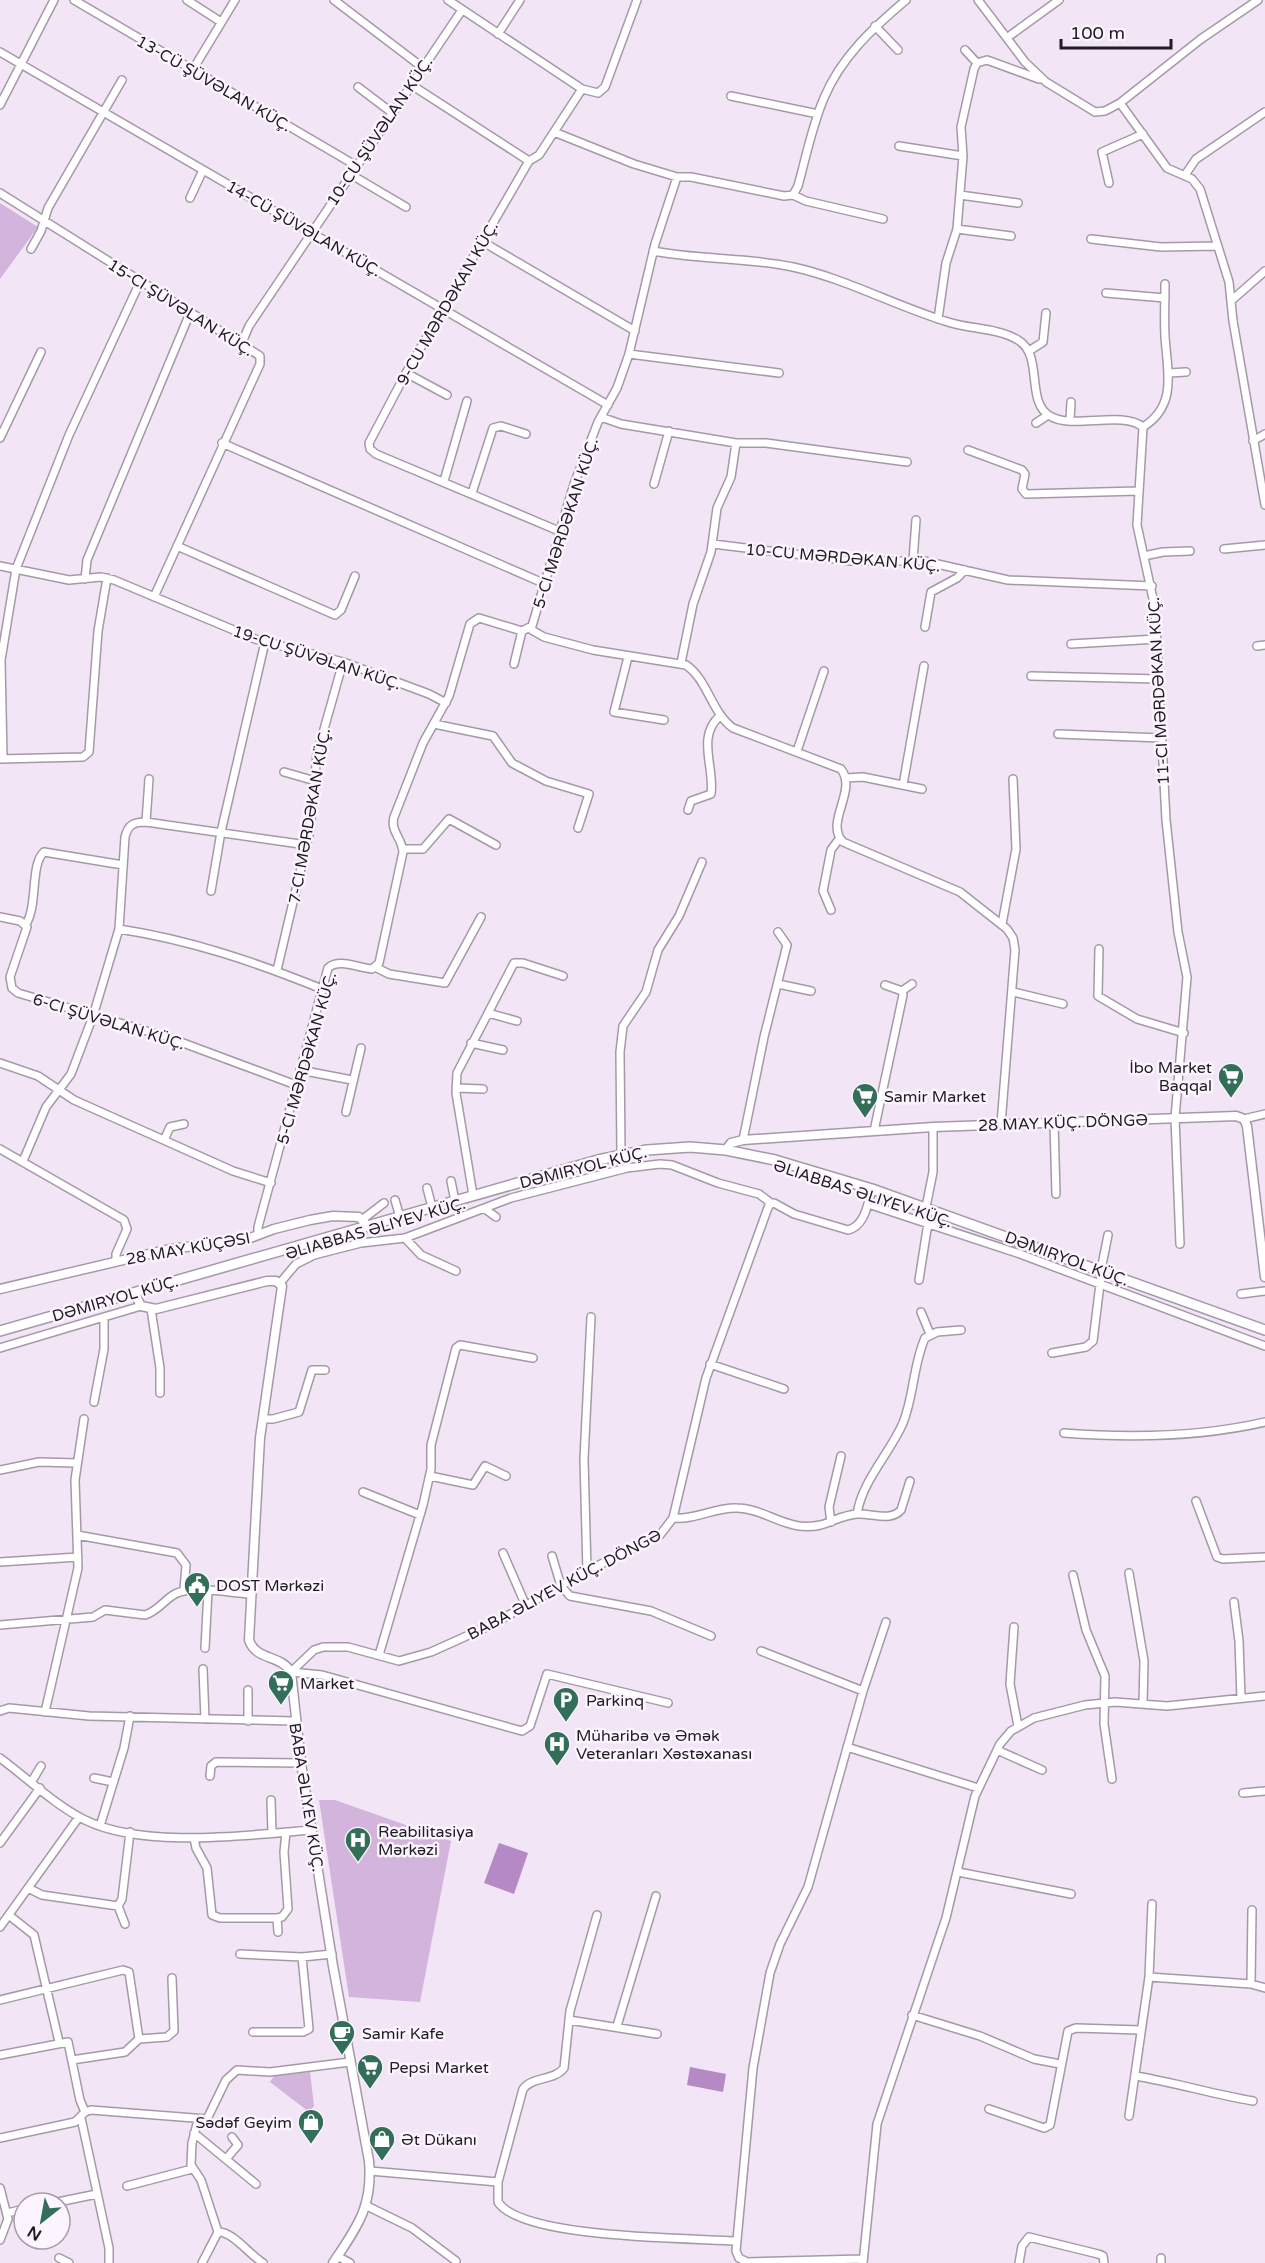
<svg xmlns="http://www.w3.org/2000/svg" width="1265" height="2263" viewBox="0 0 1265 2263" font-family="'Varela Round',sans-serif">
<style>
.green{fill:#d3b4dd}
.water{fill:#b58ac4}
.lines{fill:none;stroke-linecap:round;stroke-linejoin:round}
.minor-casing{stroke:#a599a9;stroke-width:10}
.tertiary-casing{stroke:#a599a9;stroke-width:11}
.secondary-casing{stroke:#a599a9;stroke-width:12}
.minor{stroke:#fff;stroke-width:7}
.tertiary{stroke:#fff;stroke-width:8}
.secondary{stroke:#fff;stroke-width:9}
.labels{text-anchor:middle;stroke-width:5;stroke-linejoin:round;paint-order:stroke}
.street-label{font-size:16px;fill:#201c22;stroke:#fcf4ff}
.poi-label{font-size:16px;fill:#201c22;stroke:#fcf4ff;text-anchor:start}
</style>
<rect width="100%" height="100%" fill="#f2e5f6"/>
<path class="green" d="M 0,203 L 38,227 L 0,279 Z
M 319,1800 L 335,1800 L 451,1841 L 420,2002 L 349,1997 Z
M 310,2072 L 314,2106 L 309,2112 L 270,2082 L 274,2076 Z"/>
<path class="water" d="M 499,1843 L 528,1853 L 514,1894 L 484,1883 Z
M 690,2067 L 726,2074 L 723,2092 L 687,2085 Z"/>
<g class="lines">
<g class="minor-casing">
<path id="minor" d="M 74,0 L 355,165
M 187,0 L 221,22
M 334,0 L 422,67
M 448,0 L 582,89
M 978,0 L 1025,62 L 1046,82 L 1095,112 L 1105,111 L 1120,103 L 1167,168 L 1192,179 L 1200,189 L 1229,282 L 1233,321 L 1265,505
M 875,26 L 898,50
M 498,34 L 520,0
M 1008,37 L 1059,0
M 965,50 L 977,63
M 0,52 L 608,405
M 192,71 L 235,0
M 410,84 L 529,161
M 358,87 L 391,112
M 731,96 L 818,114
M 1120,103 L 1201,39 L 1258,0
M 0,105 L 54,0
M 554,132 L 634,164 L 677,177 L 691,177 L 784,196 L 793,195 L 798,186 C 806,157 812,126 824,98 C 841,57 873,28 906,0
M 899,146 L 963,156
M 350,174 L 406,207
M 1185,175 L 1196,159 L 1265,112
M 1109,183 L 1102,152 L 1143,134
M 0,193 L 260,356 L 260,364 L 154,597
M 793,195 L 806,201 L 883,219
M 960,195 L 1018,203
M 190,198 L 203,170
M 957,229 L 1011,236
M 1091,239 L 1161,247 L 1217,246
M 483,242 L 635,331
M 31,249 L 41,231 L 48,208 L 122,80
M 653,251 C 699,260 747,257 793,267 C 847,279 895,306 948,322 C 969,329 999,328 1018,340 C 1044,355 1025,402 1050,416 C 1073,430 1122,410 1143,427 L 1137,525 L 1155,608 L 1166,820 L 1178,932 L 1187,977 L 1175,1118 L 1180,1244
M 1106,293 L 1165,298
M 1232,300 L 1265,271
M 938,319 L 946,263 L 957,229 L 963,156 L 961,127 L 974,69 L 977,63 L 987,60 L 1039,79
M 241,345 L 249,326 L 462,10
M 1029,351 L 1043,342 L 1046,313
M 629,354 L 779,373
M 406,373 L 447,395
M 1169,373 L 1186,372
M 601,417 L 621,424 L 736,443 L 766,443 L 907,462
M 1070,420 L 1071,402
M 1036,423 L 1048,415
M 1143,427 C 1178,405 1167,371 1165,336 C 1164,319 1165,301 1165,284
M 0,438 L 41,352
M 1253,441 L 1265,434
M 222,443 L 543,583
M 968,450 L 1022,470 L 1025,474 L 1022,489 L 1026,494 L 1138,491
M 444,481 L 467,401
M 654,484 L 669,431
M 472,493 L 493,428 L 501,426 L 526,434
M 559,531 L 376,454 L 370,449 L 369,443 L 406,373 L 529,161 L 539,155 L 582,89 L 598,93 L 605,87 L 637,0
M 713,544 L 851,561 L 924,561 L 1008,580 L 1152,586
M 177,546 L 335,615 L 341,610 L 355,576
M 1224,549 L 1265,545
M 1144,556 L 1163,552 L 1190,551
M 913,560 L 916,520
M 0,566 L 69,580 L 101,577 L 114,580 L 255,639 L 343,662 L 429,694 L 446,703
M 85,579 L 87,560 L 190,313
M 925,627 L 931,592 L 957,578 L 965,570
M 530,629 L 544,637 L 593,650 L 686,665 C 708,680 711,712 733,728 L 841,769 C 858,791 824,822 843,842 L 960,892 L 1007,929 L 1013,938 L 1015,950 L 1001,1124
M 1071,644 L 1157,639
M 1257,646 L 1265,645
M 628,657 L 614,712 L 664,720
M 681,663 L 693,604 L 711,552 L 717,508 L 731,477 L 736,443
M 514,664 L 522,631
M 1031,676 L 1159,679
M 434,724 L 493,736 L 512,763 L 546,781 L 589,794 L 578,828
M 1058,734 L 1161,738
M 797,751 L 824,671
M 0,759 L 83,757 L 89,752 L 98,631 L 107,578
M 3,759 L 1,660 L 16,569 L 69,435 L 140,282
M 284,772 L 312,780
M 846,778 L 863,777 L 922,789
M 903,785 L 924,666
M 688,810 L 691,801 L 711,794 C 715,768 696,736 720,716
M 146,822 L 149,779
M 403,849 L 423,849 L 449,819 L 496,845
M 211,891 L 221,832 L 265,642
M 831,910 L 823,891 L 831,850 L 839,839
M 0,917 L 20,921 L 27,927 L 10,977 L 12,988 L 18,993 L 167,1037 L 296,1085
M 26,924 C 38,906 30,864 44,852 L 123,865
M 1002,924 L 1016,849 L 1013,779
M 119,929 C 191,940 255,962 322,989
M 1099,949 L 1098,996 L 1137,1019 L 1184,1033
M 377,968 L 389,974 L 445,983 L 481,917
M 277,970 L 310,830 L 317,754 L 343,662
M 778,984 L 811,991
M 902,991 L 912,984
M 1013,992 L 1063,1004
M 488,1013 L 517,1021
M 471,1043 L 503,1050
M 0,1063 L 38,1076 L 74,1100 L 233,1171 L 271,1183
M 300,1070 L 352,1080
M 456,1088 L 483,1089
M 346,1112 L 361,1048
M 1244,1119 L 1265,1114
M 1054,1123 L 1056,1194
M 874,1131 L 903,995 L 902,991 L 885,985
M 164,1140 L 170,1127 L 184,1124
M 743,1140 L 764,1037 L 787,945 L 778,932
M 0,1149 L 124,1220 L 127,1229 L 116,1254 L 116,1262
M 621,1154 L 620,1052 L 623,1026 L 646,992 L 658,950 L 679,916 L 702,862
M 23,1161 L 46,1107 L 71,1074 L 93,1016 L 119,929 L 125,837 C 128,825 133,822 146,822 L 307,845
M 451,1181 L 455,1201
M 427,1188 L 432,1207
M 473,1195 L 456,1093 L 457,1073 L 514,963 L 523,963 L 563,976
M 395,1200 L 400,1217
M 868,1204 L 1020,1254 L 1265,1346
M 926,1207 L 933,1172 L 933,1127
M 485,1209 L 496,1217
M 363,1219 L 384,1203
M 258,1235 L 258,1227 L 328,968 C 339,958 358,968 372,969 L 379,963 L 403,852 C 402,838 390,831 394,817 L 423,743 L 449,696 L 470,624 L 479,618 L 522,631 L 532,626 L 574,484 L 598,422 L 617,388 L 629,354 L 655,244 L 677,177
M 405,1238 L 421,1255 L 456,1271
M 1101,1270 L 1108,1235
M 919,1280 L 928,1223
M 280,1283 L 296,1264 L 314,1255 L 361,1243 L 405,1238 L 511,1198 L 627,1168 L 660,1164 L 672,1165 L 718,1183 L 759,1194 L 771,1203
M 1241,1294 L 1265,1291
M 151,1309 L 160,1368 L 160,1393
M 921,1312 L 930,1334
M 0,1348 L 141,1306
M 1052,1353 L 1086,1347 L 1093,1341 L 1101,1276
M 710,1364 L 784,1389
M 94,1402 L 104,1349 L 104,1318
M 263,1419 L 273,1419 L 299,1412 L 312,1370 L 325,1370
M 1064,1433 C 1130,1438 1200,1437 1265,1422
M 0,1470 L 39,1462 L 77,1463
M 430,1476 L 473,1485 L 485,1466 L 506,1476
M 363,1492 L 420,1515
M 1196,1501 L 1217,1557 L 1223,1559 L 1265,1557
M 857,1514 C 862,1481 890,1453 903,1423 C 914,1396 913,1365 925,1338 L 937,1332 L 961,1330
M 673,1518 C 696,1520 715,1507 737,1508 C 758,1508 778,1523 799,1526 C 828,1529 833,1516 857,1514 C 872,1513 890,1522 901,1510 L 910,1481
M 831,1522 L 829,1507 L 841,1456
M 77,1535 L 177,1553 L 186,1565 L 184,1590
M 503,1553 L 526,1606
M 552,1556 L 561,1586 L 570,1596 L 651,1611 L 711,1636
M 0,1562 L 78,1557
M 587,1571 L 584,1459 L 591,1317
M 1129,1573 L 1144,1661 L 1143,1704
M 1073,1575 L 1086,1630 L 1105,1676 L 1104,1724 L 1112,1779
M 1234,1602 L 1239,1641 L 1241,1698
M 0,1625 L 93,1617 L 105,1610 L 145,1615 C 158,1611 164,1600 175,1594 C 191,1585 232,1593 250,1594
M 1014,1627 L 1010,1684 L 1018,1726
M 205,1648 L 208,1591
M 761,1651 L 863,1691
M 379,1655 L 423,1505 L 431,1469 L 431,1445 L 456,1348 L 460,1345 L 533,1358
M 203,1669 L 205,1719
M 291,1672 L 314,1650 L 323,1647 L 348,1647 L 399,1661 L 431,1652 L 491,1625 L 587,1571 L 660,1535 L 673,1518 L 706,1378 L 769,1205 L 774,1203 L 794,1214 L 848,1230 C 864,1226 867,1207 871,1193
M 291,1672 L 322,1675 L 522,1731 L 530,1726 L 547,1674 L 668,1703
M 248,1690 L 248,1721
M 0,1711 L 9,1708 L 89,1716 L 294,1721
M 45,1712 L 78,1568 L 75,1480 L 84,1419
M 847,1747 L 978,1788
M 997,1750 L 1042,1770
M 0,1758 C 26,1777 56,1806 85,1820 C 144,1849 247,1835 312,1830
M 210,1776 L 211,1766 L 216,1762 L 301,1763
M 94,1778 L 113,1782
M 32,1781 L 41,1766
M 1243,1793 L 1265,1791
M 271,1800 L 272,1833
M 100,1826 L 124,1748 L 130,1716
M 194,1838 L 196,1848 L 207,1868 L 212,1915 L 220,1918 L 277,1918 L 282,1917 L 288,1909 L 284,1852 L 286,1832
M 0,1843 L 40,1788
M 958,1872 L 1071,1894
M 30,1889 L 42,1895 L 118,1906 L 122,1899 L 130,1832
M 118,1906 L 125,1924
M 597,1915 L 570,2011 L 564,2068 C 554,2081 533,2076 523,2089 L 498,2182 L 498,2202 C 522,2239 690,2238 736,2241
M 10,1916 L 34,1935 L 59,2042
M 277,1918 L 278,1932
M 0,1927 L 79,1817
M 240,1954 L 302,1957 L 332,1954
M 1149,1977 L 1251,1984 L 1265,1988
M 1251,1984 L 1252,1910
M 0,2000 L 123,1970 L 129,1972 L 139,2039 L 125,2052 L 72,2060
M 912,2015 L 980,2036 L 1034,2059 L 1060,2064
M 569,2020 L 657,2034
M 617,2026 L 656,1896
M 253,2032 L 303,2032 L 309,2029 L 302,1957
M 139,2039 L 167,2037 L 174,2031 L 172,1978
M 0,2055 L 68,2042 L 80,2100 L 85,2112
M 1136,2076 C 1176,2083 1213,2094 1253,2101
M 989,2109 L 1044,2128 L 1050,2125 L 1068,2031 L 1076,2028 L 1140,2030
M 1129,2116 L 1149,1977 L 1152,1904
M 81,2118 L 109,2248 L 109,2263
M 198,2120 L 192,2143 L 191,2165 L 201,2180 L 218,2232 L 202,2263
M 194,2133 L 256,2184
M 0,2138 L 75,2122 L 85,2112 L 91,2110 L 207,2119 L 226,2080 L 237,2070 L 270,2072 L 350,2062
M 226,2159 L 238,2145 L 232,2137
M 370,2171 L 498,2182
M 127,2186 L 192,2169
M 0,2188 L 8,2219 L 0,2240
M 53,2203 L 97,2194
M 367,2206 L 412,2228 L 456,2261
M 7,2213 L 24,2209
M 218,2232 C 232,2231 249,2254 263,2263
M 337,2256 L 350,2263
M 59,2258 L 69,2263
M 863,2259 L 747,2262 L 739,2258 L 736,2251 L 753,2068 L 770,1973 L 780,1944 L 808,1887 L 863,1691 L 886,1622
M 863,2263 L 877,2124 L 946,1918 L 975,1796 L 1000,1744 L 1011,1731 L 1034,1718 L 1085,1705 L 1115,1702 L 1167,1706 L 1265,1696
M 1019,2263 L 1022,2246 L 1029,2237 L 1098,2254 L 1103,2256 L 1104,2263
M 1161,2263 L 1161,2258"/>
</g>
<g class="tertiary-casing">
<path id="tertiary" d="M 726,1150 L 731,1143 L 743,1140 L 933,1127 L 1236,1116 L 1244,1119 L 1247,1126 L 1265,1277
M 0,1289 L 170,1249 L 245,1240 L 274,1229 L 310,1220 L 333,1216 L 359,1217 L 371,1229
M 136,1296 L 141,1306 L 156,1309 L 267,1281 L 276,1281 L 282,1286 L 260,1438 L 249,1640 C 256,1661 280,1654 291,1672 L 301,1763 L 333,1966 L 369,2161 C 373,2207 357,2227 333,2263"/>
</g>
<g class="secondary-casing">
<path id="secondary" d="M 0,1331 L 598,1160 L 647,1150 L 690,1147 L 726,1150 L 775,1160 L 872,1189 L 1265,1330"/>
</g>
<use href="#minor" class="minor"/>
<use href="#tertiary" class="tertiary"/>
<use href="#secondary" class="secondary"/>
</g>
<defs>
<g id="supermarket-pin" transform="scale(1.35)"><path d="M0 17L-7.5 6A9.5 9.5 0 1 1 7.5 6Z" fill="#326e58" stroke="#fcf4ff"/><path d="M-6-5.5h2.5l.6 2H6L4.5 2H-2.5L-4.4-4H-6ZM-1.5 3.2a1.3 1.3 0 1 0 .1 0ZM3 3.2a1.3 1.3 0 1 0 .1 0Z" fill="#fff"/></g>
<g id="civic-pin" transform="scale(1.35)"><path d="M0 17L-7.5 6A9.5 9.5 0 1 1 7.5 6Z" fill="#326e58" stroke="#fcf4ff"/><path d="M-.6-6.5H3V-4.5H.6V-3L4-1V1h2V6H-6V1h2V-1L-.6-3ZM-1.2 2.5V6h2.4V2.5Z" fill="#fff"/></g>
<g id="parking-pin" transform="scale(1.35)"><path d="M0 17L-7.5 6A9.5 9.5 0 1 1 7.5 6Z" fill="#326e58" stroke="#fcf4ff"/><path d="M-3.5-5.5H1a3.5 3.5 0 0 1 0 7H-1V5.5H-3.5ZM-1-3.4V-.6H.8a1.4 1.4 0 0 0 0-2.8Z" fill="#fff"/></g>
<g id="hospital-pin" transform="scale(1.35)"><path d="M0 17L-7.5 6A9.5 9.5 0 1 1 7.5 6Z" fill="#326e58" stroke="#fcf4ff"/><path d="M-5-5h3v3.5h4V-5h3V5h-3V1.5h-4V5h-3Z" fill="#fff"/></g>
<g id="cafe-pin" transform="scale(1.35)"><path d="M0 17L-7.5 6A9.5 9.5 0 1 1 7.5 6Z" fill="#326e58" stroke="#fcf4ff"/><path d="M-5.5-4.5H6V0H3Q3 3.5 0 3.5H-2.5Q-5.5 3.5-5.5 0ZM3-3.2v2h1.7v-2ZM-6 4.5H4V6H-6Z" fill="#fff"/></g>
<g id="shop-pin" transform="scale(1.35)"><path d="M0 17L-7.5 6A9.5 9.5 0 1 1 7.5 6Z" fill="#326e58" stroke="#fcf4ff"/><path d="M-5-2.5h2.3a2.7 3.5 0 0 1 5.4 0H5L5.5 6h-11ZM-1.5-2.5h3a1.5 2.3 0 0 0-3 0Z" fill="#fff"/></g>
</defs>
<g fill-rule="evenodd">
<use href="#supermarket-pin" x="1231" y="1076"/>
<use href="#supermarket-pin" x="865" y="1096"/>
<use href="#civic-pin" x="197" y="1585"/>
<use href="#supermarket-pin" x="281" y="1683"/>
<use href="#parking-pin" x="566" y="1700"/>
<use href="#hospital-pin" x="557" y="1744"/>
<use href="#hospital-pin" x="358" y="1840"/>
<use href="#cafe-pin" x="342" y="2033"/>
<use href="#supermarket-pin" x="370" y="2067"/>
<use href="#shop-pin" x="311" y="2122"/>
<use href="#shop-pin" x="382" y="2139"/>
</g>
<g class="labels">
<g class="street-label">
<text transform="translate(214 83) rotate(30)" y="6">13-CÜ ŞÜVƏLAN KÜÇ.</text>
<text transform="translate(379 131) rotate(-56)" y="6">10-CU ŞÜVƏLAN KÜÇ.</text>
<text transform="translate(304 228) rotate(30)" y="6">14-CÜ ŞÜVƏLAN KÜÇ.</text>
<text transform="translate(447 303) rotate(-60)" y="6">9-CU MƏRDƏKAN KÜÇ.</text>
<text transform="translate(181 307) rotate(32)" y="6">15-CI ŞÜVƏLAN KÜÇ.</text>
<text transform="translate(565 523) rotate(-72)" y="6">5-CI MƏRDƏKAN KÜÇ.</text>
<text transform="translate(843 557) rotate(5)" y="6">10-CU MƏRDƏKAN KÜÇ.</text>
<text transform="translate(317 657) rotate(18)" y="6">19-CU ŞÜVƏLAN KÜÇ.</text>
<text transform="translate(1158 691) rotate(-93)" y="6">11-CI MƏRDƏKAN KÜÇ.</text>
<text transform="translate(309 816) rotate(-80)" y="6">7-CI MƏRDƏKAN KÜÇ.</text>
<text transform="translate(109 1021) rotate(17)" y="6">6-CI ŞÜVƏLAN KÜÇ.</text>
<text transform="translate(306 1058) rotate(-74)" y="6">5-CI MƏRDƏKAN KÜÇ.</text>
<text transform="translate(1063 1122) rotate(-2)" y="6">28 MAY KÜÇ. DÖNGƏ</text>
<text transform="translate(583 1167) rotate(-14)" y="6">DƏMIRYOL KÜÇ.</text>
<text transform="translate(863 1193) rotate(18)" y="6">ƏLIABBAS ƏLIYEV KÜÇ.</text>
<text transform="translate(375 1228) rotate(-16)" y="6">ƏLIABBAS ƏLIYEV KÜÇ.</text>
<text transform="translate(188 1248) rotate(-10)" y="6">28 MAY KÜÇƏSI</text>
<text transform="translate(1067 1258) rotate(20)" y="6">DƏMIRYOL KÜÇ.</text>
<text transform="translate(115 1298) rotate(-16)" y="6">DƏMIRYOL KÜÇ.</text>
<text transform="translate(564 1584) rotate(-28)" y="6">BABA ƏLIYEV KÜÇ. DÖNGƏ</text>
<text transform="translate(307 1797) rotate(81)" y="6">BABA ƏLIYEV KÜÇ.</text>
</g>
<g class="poi-label">
<text x="1212" y="1073" text-anchor="end">İbo Market<tspan x="1212" dy="18">Baqqal</tspan></text>
<text x="884" y="1102">Samir Market</text>
<text x="216" y="1591">DOST Mərkəzi</text>
<text x="300" y="1689">Market</text>
<text x="586" y="1706">Parkinq</text>
<text x="576" y="1741">Müharibə və Əmək<tspan x="576" dy="18">Veteranları Xəstəxanası</tspan></text>
<text x="378" y="1837">Reabilitasiya<tspan x="378" dy="18">Mərkəzi</tspan></text>
<text x="362" y="2039">Samir Kafe</text>
<text x="389" y="2073">Pepsi Market</text>
<text x="292" y="2128" text-anchor="end">Sədəf Geyim</text>
<text x="401" y="2145">Ət Dükanı</text>
</g>
</g>
<g transform="translate(42 2221) rotate(211)"><circle r="28" fill="#fcf4ff" stroke="#a49ea7" stroke-width="1.5"/>
<path d="M0-4.5L10 22L0 15L-10 22Z" fill="#326e58"/>
<text y="-9" font-size="16" font-weight="bold" text-anchor="middle" fill="#201c22">N</text>
</g>
<path d="M1061 39v9h110v-9" fill="none" stroke="#201c22" stroke-width="3"/>
<text x="1070" y="39" font-size="18" fill="#201c22" stroke="#fcf4ff" stroke-width="4.5" paint-order="stroke">100 m</text>
</svg>
